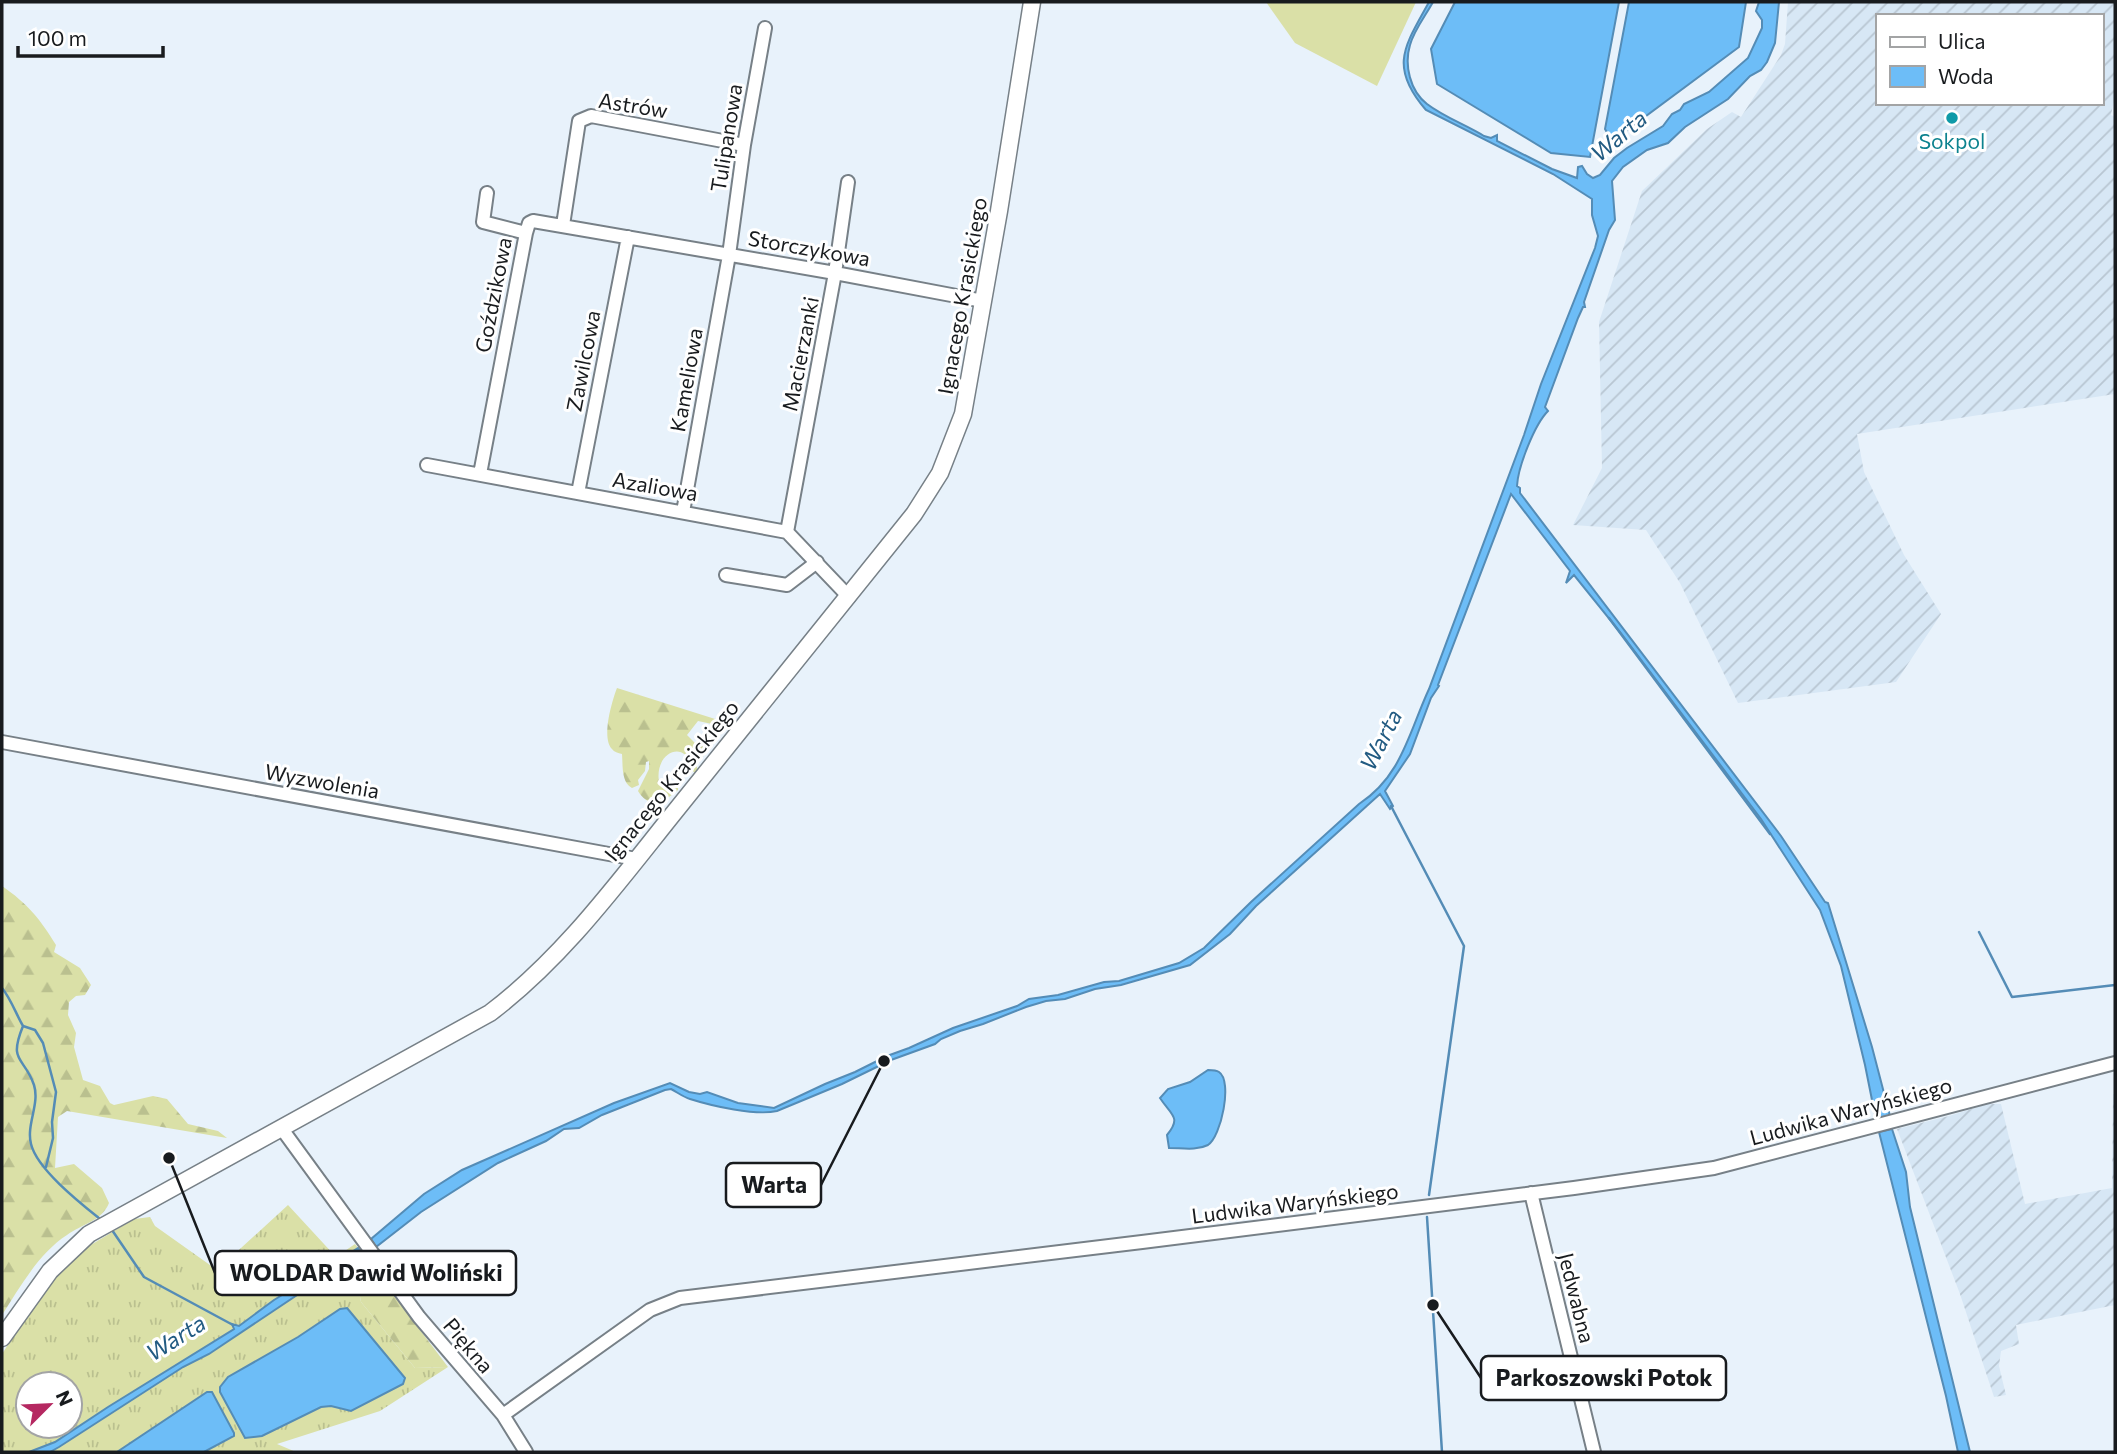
<svg xmlns="http://www.w3.org/2000/svg" width="2117" height="1454" viewBox="0 0 2117 1454" font-family="Commissioner,sans-serif">
<style>
.industrial{fill:url(#industrial-furrows);fill-rule:evenodd}
.grass{fill:url(#grass-tufts);fill-rule:evenodd}
.forest{fill:url(#forest-firs)}
.pitch{fill:#dae0a7}
.water{fill:#6dbdf7;stroke:#548cb6;stroke-width:2}
.lines{fill:none;stroke-linecap:round;stroke-linejoin:round}
.stream{stroke:#548cb6;stroke-width:2.5}
.street-casing{stroke:#778087;stroke-width:16}
.secondary-casing{stroke:#778087;stroke-width:19}
.street{stroke:#fff;stroke-width:12}
.secondary{stroke:#fff;stroke-width:16}
.culture-dot{fill:#0f9aa8;stroke:#fff;stroke-width:2.5}
.labels{text-anchor:middle;stroke-width:6;stroke-linejoin:round;paint-order:stroke}
.street-label{font-size:21px;fill:#181b1e;stroke:#fff}
.culture-label{font-size:21px;fill:#0d838f;stroke:#fff}
.water-label{font-size:23px;font-style:italic;fill:#225b82;stroke:#fff}
.leader{fill:none;stroke:#181b1e;stroke-width:2.5}
.callout-dot{fill:#181b1e;stroke:#fff;stroke-width:2.5}
.callout{fill:#fff;stroke:#181b1e;stroke-width:2.5}
.callout-label{font-size:23px;text-anchor:middle;font-weight:bold;fill:#181b1e}
</style>
<defs>
<pattern id="industrial-furrows" width="10" height="10" patternUnits="userSpaceOnUse" patternTransform="scale(1.75)"><rect width="10" height="10" fill="#d7e7f5"/><path d="M-1 1l2-2M0 10L10 0M9 11l2-2" fill="none" stroke="#b8c6d2"/></pattern>
<pattern id="grass-tufts" width="24" height="20" patternUnits="userSpaceOnUse" patternTransform="scale(1.75)"><rect width="24" height="20" fill="#dae0a7"/><path d="M3 7l-1-3M5 7V3M7 7l1-3M15 17l-1-3M17 17v-4M19 17l1-3" fill="none" stroke="#bac08f"/></pattern>
<pattern id="forest-firs" width="22" height="20" patternUnits="userSpaceOnUse" patternTransform="scale(1.75)"><rect width="22" height="20" fill="#dae0a7"/><path d="M5 1l3.5 6h-7zM16 11l3.5 6h-7z" fill="#bac08f"/></pattern>
</defs>
<rect width="100%" height="100%" fill="#e8f2fb"/>
<path class="industrial" d="M 1788,2 L 2115,2 L 2115,95 L 2111,115 L 2115,117 L 2115,394 L 1857,434 L 1864,472 L 1904,555 L 1941,614 L 1896,682 L 1738,703 L 1680,583 L 1646,530 L 1573,525 L 1602,468 L 1599,322 L 1642,191 L 1707,129 L 1732,112 L 1741,117 L 1781,55 L 1785,44 ZM 1877,16 L 2101,16 L 2101,103 L 1877,103 Z
M 2113,1094 L 2115,1094 L 2115,1305 L 2016,1325 L 2019,1344 L 2001,1351 L 1999,1366 L 2006,1395 L 1994,1397 L 1960,1294 L 1897,1129 L 1949,1116 L 1987,1104 L 2001,1104 L 2025,1204 L 2112,1188 Z"/>
<path class="grass" d="M 288,1205 L 336,1257 L 355,1271 L 361,1302 L 415,1368 L 448,1367 L 380,1411 L 277,1444 L 296,1452 L 2,1452 L 2,1354 L 36,1301 L 57,1275 L 84,1249 L 134,1219 L 150,1217 L 155,1226 L 217,1270 ZM 28,1384 L 70,1384 L 70,1426 L 28,1426 Z"/>
<path class="forest" d="M 617,688 L 731,724 L 726,727 L 698,721 L 687,735 L 699,747 L 709,734 C 714,748 707,753 697,762 L 697,774 L 691,770 C 689,739 654,750 659,782 L 668,782 L 678,787 L 678,790 C 666,801 649,810 638,791 L 649,769 L 649,761 L 646,762 L 645,771 L 638,780 L 639,785 L 632,788 C 621,782 623,766 622,754 C 618,753 614,752 612,749 C 601,738 612,701 617,688 Z
M 2,886 C 27,903 41,920 56,945 L 54,952 L 80,968 L 91,985 L 85,995 L 76,996 L 69,1002 L 68,1015 L 76,1033 L 74,1047 L 83,1080 L 100,1086 L 110,1103 L 114,1105 L 153,1096 L 167,1099 L 188,1124 L 218,1131 L 227,1138 L 67,1111 L 58,1117 L 55,1168 L 74,1164 L 102,1188 L 109,1203 C 102,1221 82,1224 67,1235 C 39,1253 20,1287 2,1315 Z
M 355,1244 L 448,1367 L 415,1368 L 361,1302 L 355,1270 L 336,1257 Z"/>
<path class="pitch" d="M 1266,2 L 1416,2 L 1377,86 L 1295,43 Z"/>
<path class="water" d="M 1429,2 L 1433,2 C 1426,15 1414,30 1410,45 C 1404,65 1410,91 1427,104 C 1444,117 1466,125 1484,136 L 1491,138 L 1497,135 L 1497,141 L 1552,169 L 1577,178 L 1578,167 L 1582,166 L 1587,174 L 1593,178 L 1600,175 L 1614,158 L 1627,148 L 1663,126 L 1672,114 L 1680,110 L 1684,104 L 1709,92 L 1748,58 L 1762,28 L 1762,20 L 1756,11 L 1759,2 L 1779,2 L 1775,43 L 1767,62 L 1761,70 L 1750,76 L 1728,99 L 1685,127 L 1668,143 L 1647,150 L 1623,167 L 1612,181 L 1615,220 L 1609,230 L 1584,302 L 1585,307 L 1583,307 L 1578,318 L 1545,407 L 1548,411 C 1535,424 1518,466 1517,486 L 1520,488 L 1520,493 L 1781,836 L 1825,902 L 1828,903 L 1872,1047 L 1890,1116 L 1876,1120 L 1865,1065 L 1841,966 L 1820,910 L 1761,819 L 1620,632 L 1574,575 L 1566,583 L 1570,571 L 1511,494 L 1438,685 L 1439,686 L 1431,698 L 1410,754 L 1385,791 L 1393,806 L 1390,809 L 1380,794 L 1256,906 L 1230,934 L 1190,965 L 1121,985 L 1095,989 L 1065,999 L 1046,1001 L 1026,1007 L 983,1024 L 960,1031 L 941,1039 L 935,1044 L 891,1060 L 842,1084 L 777,1111 C 756,1116 712,1106 690,1099 C 683,1097 677,1092 671,1089 L 665,1090 L 602,1115 L 579,1128 L 564,1129 L 546,1141 L 498,1163 L 421,1212 L 376,1247 L 371,1239 L 424,1194 L 462,1170 L 614,1103 L 670,1083 L 689,1092 L 700,1094 L 707,1092 L 738,1103 L 774,1108 L 825,1084 L 855,1072 L 887,1056 L 909,1048 L 953,1028 L 1017,1006 L 1029,999 L 1058,995 L 1104,982 L 1119,981 L 1179,963 L 1204,948 L 1251,902 L 1359,804 C 1402,776 1409,732 1429,689 L 1524,435 L 1541,384 L 1595,248 L 1598,236 L 1592,215 L 1592,199 L 1553,174 L 1426,110 C 1388,66 1405,46 1429,2 Z
M 1455,2 L 1619,2 L 1590,157 L 1551,153 L 1437,84 L 1431,49 Z
M 1629,2 L 1746,2 L 1739,47 L 1619,136 L 1613,138 L 1608,134 L 1605,129 Z
M 1208,1070 C 1211,1070 1216,1070 1219,1072 C 1233,1081 1221,1137 1208,1145 C 1196,1151 1182,1148 1169,1148 L 1167,1135 C 1182,1117 1171,1115 1160,1098 L 1168,1089 L 1190,1082 Z
M 1892,1129 L 1906,1172 L 1910,1207 L 1970,1452 L 1958,1452 L 1946,1396 L 1879,1132 Z
M 358,1248 L 363,1254 L 339,1267 L 209,1354 L 183,1367 L 59,1447 L 50,1452 L 29,1452 L 55,1442 L 108,1407 L 234,1329 L 232,1324 L 239,1326 L 274,1300 Z
M 347,1308 L 405,1378 L 403,1384 L 351,1411 L 331,1406 L 321,1407 L 262,1436 L 245,1438 L 220,1392 L 220,1387 L 228,1377 L 298,1337 L 340,1309 Z
M 207,1392 L 212,1392 L 234,1433 L 234,1436 L 204,1452 L 117,1452 Z"/>
<g class="lines">
<path class="stream" d="M 1609,618 L 1770,834
M 1391,806 L 1464,946 L 1429,1195
M 1979,932 L 2012,997 L 2115,985
M 2,988 C 11,999 16,1014 23,1026 C 8,1063 24,1056 34,1085 C 40,1104 26,1125 31,1144 C 37,1169 80,1203 100,1219
M 23,1026 L 35,1030 L 43,1043 L 56,1092 L 52,1122 L 53,1138 L 46,1167
M 1427,1217 L 1442,1452
M 112,1230 L 144,1277 L 233,1325"/>
<g class="street-casing">
<path id="street" d="M 487,193 L 483,222 L 526,233
M 563,225 L 579,121 L 591,116 L 744,145
M 427,465 L 787,532 L 849,597
M 480,474 L 526,233 L 529,223 L 533,221 L 835,273 L 983,301
M 578,493 L 628,237
M 683,512 L 729,255 L 744,145 L 765,28
M 787,532 L 835,273 L 848,182
M 726,575 L 787,585 L 817,562
M 2,742 L 636,859
M 282,1129 L 419,1317 L 503,1415 L 526,1452
M 1531,1193 L 1594,1452
M 503,1415 L 650,1310 L 680,1298 L 1142,1242 L 1574,1188 L 1714,1168 L 2115,1063"/>
</g>
<g class="secondary-casing">
<path id="secondary" d="M 2,1338 L 50,1271 L 89,1234 L 490,1013 C 564,957 619,881 677,809 C 756,711 835,613 914,514 L 940,473 L 963,414 L 999,211 L 1032,2"/>
</g>
<use href="#street" class="street"/>
<use href="#secondary" class="secondary"/>
</g>
<circle class="culture-dot" cx="1952" cy="118" r="7"/>
<g class="labels">
<g class="street-label">
<text transform="translate(633 106) rotate(9)" y="7">Astrów</text>
<text transform="translate(727 138) rotate(-81)" y="7">Tulipanowa</text>
<text transform="translate(809 249) rotate(10)" y="7">Storczykowa</text>
<text transform="translate(494 295) rotate(-79)" y="7">Goździkowa</text>
<text transform="translate(963 296) rotate(-80)" y="7">Ignacego Krasickiego</text>
<text transform="translate(801 354) rotate(-79)" y="7">Macierzanki</text>
<text transform="translate(584 361) rotate(-79)" y="7">Zawilcowa</text>
<text transform="translate(687 380) rotate(-80)" y="7">Kameliowa</text>
<text transform="translate(655 487) rotate(10)" y="7">Azaliowa</text>
<text transform="translate(672 781) rotate(-51)" y="7">Ignacego Krasickiego</text>
<text transform="translate(322 782) rotate(10)" y="7">Wyzwolenia</text>
<text transform="translate(1851 1112) rotate(-15)" y="7">Ludwika Waryńskiego</text>
<text transform="translate(1295 1204) rotate(-7)" y="7">Ludwika Waryńskiego</text>
<text transform="translate(1576 1298) rotate(76)" y="7">Jedwabna</text>
<text transform="translate(468 1346) rotate(50)" y="7">Piękna</text>
</g>
<g class="culture-label">
<text x="1952" y="149">Sokpol</text>
</g>
<g class="water-label">
<text transform="translate(1619 136) rotate(-40)" y="8">Warta</text>
<text transform="translate(1381 740) rotate(-63)" y="8">Warta</text>
<text transform="translate(176 1338) rotate(-32)" y="8">Warta</text>
</g>
</g>
<path class="leader" d="M884 1061L821 1185M169 1158L215 1273M1433 1305L1481 1378"/>
<g class="callout-dot">
<circle cx="884" cy="1061" r="7"/>
<circle cx="169" cy="1158" r="7"/>
<circle cx="1433" cy="1305" r="7"/>
</g>
<g class="callout">
<rect x="726" y="1163" width="95" height="44" rx="7"/>
<rect x="215" y="1251" width="301" height="44" rx="7"/>
<rect x="1481" y="1356" width="245" height="44" rx="7"/>
</g>
<g class="callout-label">
<text x="774" y="1193">Warta</text>
<text x="366" y="1281">WOLDAR Dawid Woliński</text>
<text x="1604" y="1386">Parkoszowski Potok</text>
</g>
<rect width="2117" height="1454" fill="none" stroke="#181b1e" stroke-width="7"/>
<rect x="1876" y="14" width="228" height="91" fill="#ffffff" stroke="#a3a4a5" stroke-width="2"/>
<rect x="1890" y="37" width="35" height="10" fill="#ffffff" stroke="#a3a4a5" stroke-width="2"/>
<text x="1938" y="49" font-size="21" fill="#181b1e">Ulica</text>
<rect x="1890" y="66" width="35" height="21" fill="#6dbdf7" stroke="#a3a4a5" stroke-width="2"/>
<text x="1938" y="84" font-size="21" fill="#181b1e">Woda</text>
<g transform="translate(49 1405) rotate(66)"><circle r="33" fill="#ffffff" stroke="#a3a4a5" stroke-width="2"/>
<path d="M0-5L12 26L0 18L-12 26Z" fill="#b52861"/>
<text y="-10" font-size="19" font-weight="bold" text-anchor="middle" fill="#181b1e">N</text>
</g>
<path d="M18 46v10h145v-10" fill="none" stroke="#181b1e" stroke-width="3.5"/>
<text x="28" y="46" font-size="21" fill="#181b1e" stroke="#ffffff" stroke-width="5" paint-order="stroke">100 m</text>
</svg>
